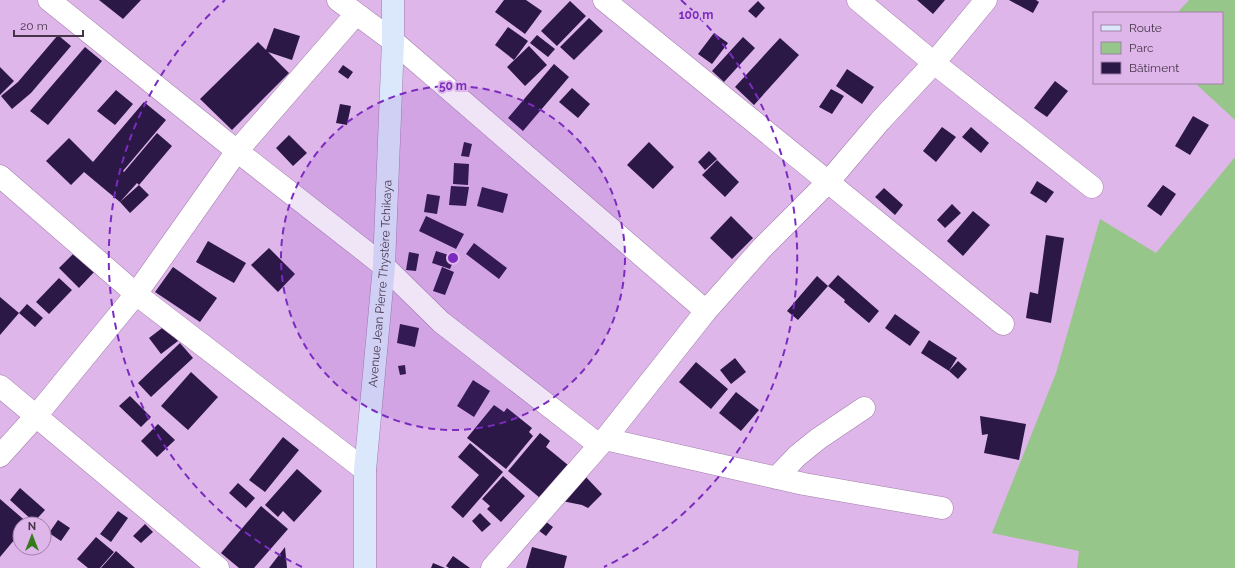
<svg xmlns="http://www.w3.org/2000/svg" width="1235" height="568" viewBox="0 0 1235 568" font-family="Raleway,sans-serif">
<style>
.green{fill:#96c689}
.building{fill:#2b1846}
.lines{fill:none;stroke-linecap:round;stroke-linejoin:round}
.street-casing{stroke:#a47eae;stroke-width:23}
.secondary-casing{stroke:#a47eae;stroke-width:23}
.street{stroke:#fff;stroke-width:22}
.secondary{stroke:#dbe8fc;stroke-width:22}
.ring{fill:none;stroke:#7b2cbf;stroke-width:2;stroke-dasharray:7 5}
.labels{text-anchor:middle;stroke-width:4;stroke-linejoin:round;paint-order:stroke}
.street-label{font-size:12px;fill:#46354a;stroke:#deb6e9}
.centre{fill:#7b2cbf;stroke:#deb6e9;stroke-width:2}
.ring-label{font-size:12px;text-anchor:middle;font-weight:bold;fill:#7b2cbf;stroke:#deb6e9;stroke-width:4;stroke-linejoin:round;paint-order:stroke}
</style>
<rect width="100%" height="100%" fill="#deb6e9"/>
<path class="green" d="M 1189,0 L 1235,0 L 1235,120 L 1195,83 L 1222,83 L 1222,13 L 1177,13 Z
M 1235,157 L 1235,568 L 1077,568 L 1079,551 L 992,533 L 1056,373 L 1100,219 L 1156,253 Z"/>
<path class="building" d="M 99,0 L 141,0 L 123,19 Z
M 504,0 L 526,0 L 542,11 L 525,34 L 495,12 Z
M 917,0 L 945,0 L 933,14 Z
M 1009,0 L 1036,0 L 1039,2 L 1033,13 Z
M 570,1 L 586,16 L 557,46 L 541,31 Z
M 758,1 L 765,8 L 756,18 L 748,11 Z
M 589,18 L 603,31 L 574,60 L 560,47 Z
M 508,27 L 528,41 L 514,60 L 495,45 Z
M 274,28 L 300,36 L 292,60 L 268,52 L 289,73 L 232,130 L 200,99 L 258,42 L 266,50 Z
M 714,33 L 728,43 L 712,64 L 698,54 Z
M 58,35 L 71,46 L 31,93 L 12,109 L 1,96 L 18,82 Z
M 537,35 L 555,49 L 548,57 L 530,43 Z
M 743,37 L 755,48 L 724,82 L 712,71 Z
M 780,38 L 799,55 L 754,105 L 735,87 Z
M 529,46 L 547,65 L 525,86 L 507,67 Z
M 85,47 L 102,61 L 48,125 L 30,111 Z
M 554,64 L 569,77 L 523,131 L 508,118 Z
M 343,65 L 353,72 L 348,79 L 338,72 Z
M 0,67 L 14,81 L 0,95 Z
M 847,69 L 874,87 L 862,104 L 836,86 Z
M 1055,81 L 1068,91 L 1047,117 L 1034,108 Z
M 572,88 L 590,104 L 578,118 L 559,102 Z
M 831,89 L 844,96 L 832,114 L 819,107 Z
M 116,90 L 133,104 L 115,125 L 97,111 Z
M 144,102 L 166,120 L 123,171 L 124,172 L 157,133 L 172,146 L 139,185 L 137,183 L 120,202 L 139,185 L 149,195 L 130,213 L 120,202 L 84,172 L 71,185 L 46,161 L 69,138 L 93,162 Z
M 340,104 L 351,106 L 347,125 L 336,123 Z
M 1193,116 L 1209,125 L 1190,155 L 1175,146 Z
M 942,127 L 956,137 L 936,162 L 923,151 Z
M 971,127 L 989,143 L 981,153 L 962,137 Z
M 289,135 L 307,153 L 293,166 L 276,148 Z
M 464,142 L 472,144 L 469,157 L 461,156 Z
M 649,142 L 674,167 L 653,189 L 627,165 Z
M 709,151 L 717,159 L 705,170 L 698,162 Z
M 717,160 L 739,182 L 725,197 L 702,175 Z
M 454,163 L 469,164 L 468,185 L 453,184 Z
M 1037,181 L 1054,192 L 1046,203 L 1030,193 Z
M 1163,185 L 1176,194 L 1161,216 L 1147,206 Z
M 451,186 L 469,187 L 466,206 L 449,205 Z
M 482,187 L 508,194 L 503,213 L 477,206 Z
M 884,188 L 903,205 L 895,215 L 875,197 Z
M 427,194 L 440,196 L 437,214 L 424,212 Z
M 952,204 L 961,213 L 945,228 L 937,220 Z
M 973,211 L 990,225 L 963,256 L 947,241 Z
M 426,216 L 464,234 L 456,249 L 419,231 Z
M 731,216 L 753,238 L 732,259 L 710,238 Z
M 1046,235 L 1064,238 L 1051,323 L 1026,318 L 1030,292 L 1038,294 Z
M 208,241 L 246,263 L 234,283 L 196,262 Z
M 474,243 L 507,268 L 499,279 L 466,254 Z
M 269,248 L 295,274 L 278,292 L 251,265 Z
M 76,251 L 96,270 L 79,288 L 59,268 Z
M 436,251 L 455,257 L 450,269 L 432,263 Z
M 409,252 L 419,254 L 416,271 L 406,270 Z
M 173,267 L 217,298 L 200,322 L 155,292 Z
M 442,267 L 454,272 L 445,295 L 433,291 Z
M 838,275 L 879,311 L 869,323 L 844,302 L 845,300 L 828,286 Z
M 817,276 L 828,286 L 798,320 L 787,311 Z
M 59,278 L 72,290 L 49,314 L 36,302 Z
M 0,297 L 19,313 L 0,335 Z
M 27,304 L 43,318 L 35,327 L 19,313 Z
M 895,314 L 920,332 L 910,346 L 885,328 Z
M 400,324 L 419,328 L 415,347 L 397,343 Z
M 166,325 L 178,341 L 161,354 L 149,338 Z
M 929,340 L 957,358 L 949,371 L 921,353 Z
M 180,343 L 193,358 L 151,397 L 138,383 Z
M 735,358 L 746,372 L 731,384 L 720,370 Z
M 958,361 L 967,369 L 958,379 L 949,371 Z
M 696,362 L 728,389 L 711,409 L 679,382 Z
M 405,365 L 406,374 L 400,375 L 398,366 Z
M 191,372 L 218,397 L 188,430 L 161,406 Z
M 473,380 L 490,391 L 474,417 L 457,406 Z
M 736,392 L 759,410 L 741,431 L 719,413 Z
M 130,396 L 151,417 L 141,427 L 119,406 Z
M 494,405 L 504,412 L 507,408 L 532,428 L 529,432 L 533,436 L 506,469 L 467,438 Z
M 980,416 L 1026,424 L 1019,460 L 984,453 L 988,434 L 982,435 Z
M 158,424 L 175,440 L 157,457 L 141,441 Z
M 540,433 L 550,441 L 546,447 L 568,465 L 540,498 L 508,471 Z
M 283,437 L 299,450 L 265,492 L 249,480 Z
M 470,443 L 503,472 L 463,518 L 451,507 L 479,475 L 458,457 Z
M 297,469 L 322,491 L 294,522 L 283,511 L 278,517 L 265,505 Z
M 503,476 L 525,496 L 501,522 L 487,509 L 490,506 L 482,499 Z
M 585,476 L 602,494 L 588,508 L 582,505 L 562,501 Z
M 238,483 L 255,498 L 246,508 L 229,493 Z
M 20,488 L 45,510 L 34,522 L 10,500 Z
M 0,499 L 29,524 L 20,524 L 20,533 L 0,557 Z
M 261,506 L 288,529 L 254,568 L 239,568 L 221,553 Z
M 118,511 L 128,518 L 111,542 L 100,534 Z
M 480,513 L 491,524 L 482,532 L 472,521 Z
M 58,520 L 70,528 L 61,541 L 49,533 Z
M 545,521 L 553,527 L 546,536 L 538,530 Z
M 145,524 L 153,532 L 141,543 L 133,536 Z
M 96,537 L 114,552 L 100,568 L 88,568 L 77,559 Z
M 285,547 L 287,568 L 269,568 Z
M 532,547 L 567,556 L 564,568 L 526,568 Z
M 116,551 L 135,568 L 101,568 Z
M 453,556 L 470,568 L 449,568 L 446,566 Z
M 433,563 L 445,568 L 431,568 Z"/>
<g class="lines">
<g class="street-casing">
<path id="street" d="M 49,0 L 237,151 L 384,266 L 441,322 L 599,445
M 338,0 L 393,41 L 706,311
M 604,0 L 1003,324
M 858,0 L 934,63 L 1092,187
M 0,176 L 136,294 L 365,470
M 0,386 L 218,568
M 605,439 L 804,484 L 942,508
M 0,456 L 36,416 L 136,294 L 237,151 L 356,14
M 776,478 L 797,456 L 818,439 L 864,408
M 492,568 L 605,439 L 706,311 L 762,248 L 829,181 L 880,121 L 934,63 L 986,0"/>
</g>
<g class="secondary-casing">
<g id="secondary">
<path id="s1" d="M 365,568 L 365,470 L 384,266 L 393,41 L 393,0"/>
</g>
</g>
<use href="#street" class="street"/>
<use href="#secondary" class="secondary"/>
</g>
<circle cx="453" cy="258" r="172" fill="#7b2cbf" fill-opacity=".12"/>
<g class="ring">
<circle cx="453" cy="258" r="172"/>
<path d="M302 567A344 344 0 0 1 225 0M681 0A344 344 0 0 1 604 567"/>
</g>
<g class="labels">
<g class="street-label">
<text dy="4" stroke="none"><textPath href="#s1" startOffset="285">Avenue Jean Pierre Thystère Tchikaya</textPath></text>
</g>
</g>
<circle cx="453" cy="258" r="6" class="centre"/>
<g class="ring-label">
<text x="696" y="19">100 m</text>
<text x="453" y="90">50 m</text>
</g>
<rect x="1093" y="12" width="130" height="72" fill="#deb6e9" stroke="#a182a9"/>
<rect x="1101" y="25" width="20" height="6" fill="#dbe8fc" stroke="#a182a9"/>
<text x="1129" y="32" font-size="12" fill="#46354a">Route</text>
<rect x="1101" y="42" width="20" height="12" fill="#96c689" stroke="#a182a9"/>
<text x="1129" y="52" font-size="12" fill="#46354a">Parc</text>
<rect x="1101" y="62" width="20" height="12" fill="#2b1846" stroke="#a182a9"/>
<text x="1129" y="72" font-size="12" fill="#46354a">Bâtiment</text>
<g transform="translate(32 536)"><circle r="19" fill="#deb6e9" stroke="#a182a9"/>
<path d="M0-3L7 15L0 10L-7 15Z" fill="#357a1c"/>
<text y="-6" font-size="11" font-weight="bold" text-anchor="middle" fill="#46354a">N</text>
</g>
<path d="M14 30v6h69v-6" fill="none" stroke="#46354a" stroke-width="2"/>
<text x="20" y="30" font-size="12" fill="#46354a" stroke="#deb6e9" stroke-width="3" paint-order="stroke">20 m</text>
</svg>
